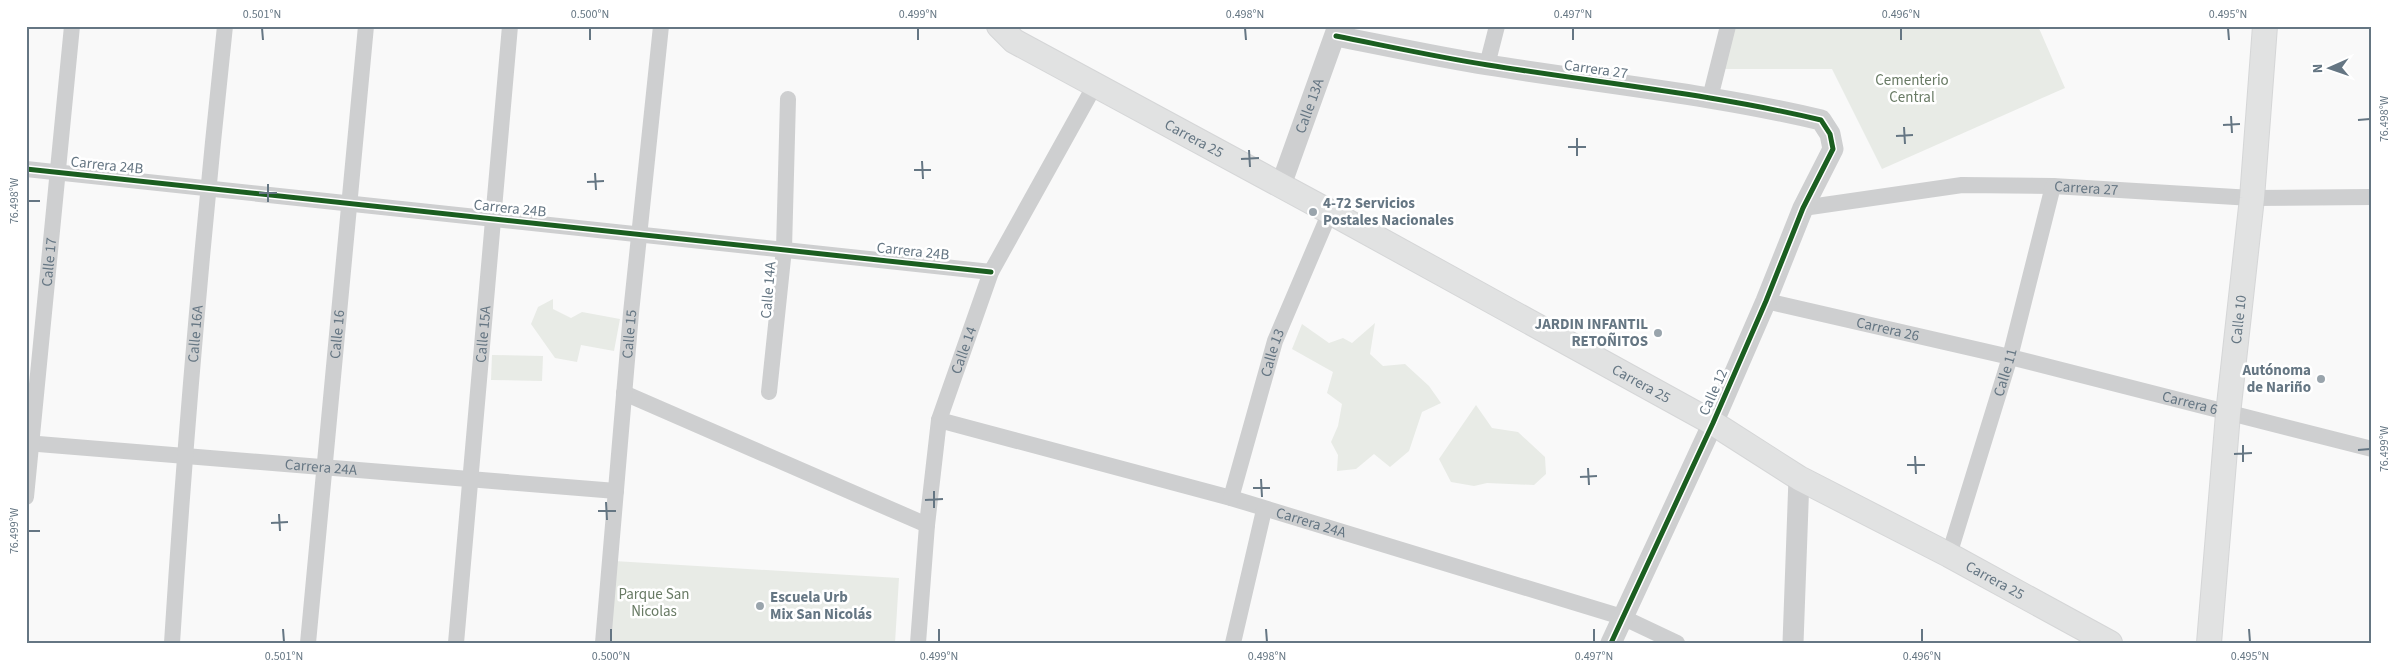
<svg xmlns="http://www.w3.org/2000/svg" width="2398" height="669" viewBox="0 0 2398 669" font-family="'Source Sans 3',sans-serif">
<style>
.green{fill:#e8ebe6}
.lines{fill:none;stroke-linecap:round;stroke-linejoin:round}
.secondary-casing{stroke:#d5d6d7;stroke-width:26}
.minor{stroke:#cecfd0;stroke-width:16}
.tertiary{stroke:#cecfd0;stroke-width:21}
.secondary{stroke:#e1e2e2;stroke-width:24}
.cycleway-casing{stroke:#fff;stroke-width:8}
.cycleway{stroke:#1b5e20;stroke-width:5}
.ticks{fill:none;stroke:#657683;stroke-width:2}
.poi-dot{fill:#99a4ac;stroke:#fff;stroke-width:2}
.labels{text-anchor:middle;stroke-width:5;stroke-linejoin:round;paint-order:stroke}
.street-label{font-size:15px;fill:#657683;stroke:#fff}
.park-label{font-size:15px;fill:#687a64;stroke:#fff}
.poi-label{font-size:15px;font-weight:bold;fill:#657683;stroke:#fff;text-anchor:start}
.neatline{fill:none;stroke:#657683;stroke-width:2}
.ticks-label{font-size:12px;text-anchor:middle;fill:#657683}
</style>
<rect width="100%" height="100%" fill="#f9f9f9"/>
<path class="green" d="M 1735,26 L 2038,26 L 2065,88 L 1882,169 L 1832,69 L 1724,69 Z
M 553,299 L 553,309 L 571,318 L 582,312 L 620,319 L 614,351 L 581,345 L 577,362 L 555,358 L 531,324 L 538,307 Z
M 1375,323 L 1370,354 L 1383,366 L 1405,364 L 1429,386 L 1441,403 L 1422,412 L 1409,451 L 1390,467 L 1374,454 L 1356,469 L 1337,471 L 1338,455 L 1331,442 L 1338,426 L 1342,404 L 1327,393 L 1333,372 L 1292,349 L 1302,324 L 1329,343 L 1343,338 L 1352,343 Z
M 492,355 L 543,356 L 542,381 L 491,380 Z
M 1476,405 L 1492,428 L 1518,432 L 1545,457 L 1546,474 L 1534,485 L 1487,483 L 1474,486 L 1451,482 L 1439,459 Z
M 614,561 L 899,578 L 895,643 L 610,643 Z"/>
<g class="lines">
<g class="secondary-casing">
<g id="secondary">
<path id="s14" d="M 999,26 L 1014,41 L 1330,212 L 1713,423 L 1799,478 L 1949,555 L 2110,643"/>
<path id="s15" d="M 2209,643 L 2228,414 L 2252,198 L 2265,26"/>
</g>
</g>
<g class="minor">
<path d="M 1487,65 L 1497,26"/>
<path d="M 1710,98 L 1728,26"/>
<path d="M 26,169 L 991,272"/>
<path id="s1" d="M 1803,208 L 1962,185 L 2053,186 L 2252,198 L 2372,197"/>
<path id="s2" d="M 1766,301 L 2010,357 L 2372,449"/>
<path d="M 769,392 L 784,249 L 788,99"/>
<path d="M 624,393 L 927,525"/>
<path id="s3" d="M 939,420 L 1231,498 L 1622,617 L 1677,643"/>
<path id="s4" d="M 26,443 L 616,491"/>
<path id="s5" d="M 26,497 L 72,26"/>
<path id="s6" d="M 1231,498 L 1275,341 L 1330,212"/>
<path id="s7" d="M 1949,555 L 2010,357 L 2053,186"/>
<path id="s8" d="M 172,643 C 185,437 203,231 225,26"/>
<path id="s9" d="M 308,643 L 366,26"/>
<path id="s10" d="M 456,643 L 510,26"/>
<path id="s11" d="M 603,643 L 631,313 L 661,26"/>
<path id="s12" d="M 918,643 L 927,525 L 939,420 L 991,272 L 1095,85"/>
<path d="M 1233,643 L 1264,510"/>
</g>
<g class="tertiary">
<path d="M 1336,36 C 1387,46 1437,57 1488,65 C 1599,83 1712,94 1821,120 L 1830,134 L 1833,149 L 1803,208 L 1766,301 L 1713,423 L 1611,643"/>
<path id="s13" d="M 1281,185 L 1338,26"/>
<path d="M 1793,643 L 1799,478"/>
</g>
<use href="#secondary" class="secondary"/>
<g class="cycleway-casing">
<path id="cycleway" d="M 1336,36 C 1387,46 1437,57 1488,65 C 1599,83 1712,94 1821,120 L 1830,134 L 1833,149 L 1803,208 L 1766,301 L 1713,423 L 1611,643
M 26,169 L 991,272"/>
</g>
<use href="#cycleway" class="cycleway"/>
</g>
<path class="ticks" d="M 262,28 L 263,40M 590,28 L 590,40M 918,28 L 918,40M 1245,28 L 1246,40M 1573,28 L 1573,40M 1901,28 L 1901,40M 2228,28 L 2229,40M 2231,116 L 2232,133M 2358,120 L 2370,119M 2223,125 L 2240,124M 1904,127 L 1905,144M 1896,136 L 1913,135M 1577,138 L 1577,156M 1568,147 L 1586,147M 1249,150 L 1250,167M 1241,159 L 1259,158M 922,161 L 923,179M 914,170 L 931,170M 595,173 L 596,190M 587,182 L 604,181M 268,184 L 268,202M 259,193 L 277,193M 28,201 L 40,201M 2243,445 L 2243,462M 2358,450 L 2370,449M 2234,454 L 2252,453M 1915,456 L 1916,474M 1907,465 L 1925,465M 1588,468 L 1589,485M 1580,477 L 1597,476M 1261,479 L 1262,497M 1253,488 L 1270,488M 934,491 L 934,508M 925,500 L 943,499M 606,502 L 607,520M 598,511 L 616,511M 279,514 L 280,531M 271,523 L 288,522M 28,531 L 40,531M 283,629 L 284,642M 611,629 L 611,642M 939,629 L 939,642M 1266,629 L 1267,642M 1594,629 L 1594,642M 1922,629 L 1922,642M 2249,629 L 2250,642"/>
<g class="poi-dot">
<circle cx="1313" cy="212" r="5"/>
<circle cx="1658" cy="333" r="5"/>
<circle cx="2321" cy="379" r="5"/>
<circle cx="760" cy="606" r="5"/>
</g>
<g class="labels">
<g class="street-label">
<text transform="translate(1596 69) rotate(8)" y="5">Carrera 27</text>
<text dy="5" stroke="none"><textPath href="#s13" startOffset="84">Calle 13A</textPath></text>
<text dy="5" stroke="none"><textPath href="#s14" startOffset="226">Carrera 25</textPath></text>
<text transform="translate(107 165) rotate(6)" y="5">Carrera 24B</text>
<text dy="5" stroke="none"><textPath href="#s1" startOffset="285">Carrera 27</textPath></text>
<text transform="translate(510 208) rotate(6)" y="5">Carrera 24B</text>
<text transform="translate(913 251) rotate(6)" y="5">Carrera 24B</text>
<text dy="5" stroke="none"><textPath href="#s5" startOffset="236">Calle 17</textPath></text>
<text transform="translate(768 290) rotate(-85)" y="5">Calle 14A</text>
<text dy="5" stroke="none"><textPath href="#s15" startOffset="325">Calle 10</textPath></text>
<text dy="5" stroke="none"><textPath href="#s2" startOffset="125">Carrera 26</textPath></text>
<text dy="5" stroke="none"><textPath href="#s8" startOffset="310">Calle 16A</textPath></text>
<text dy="5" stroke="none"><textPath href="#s11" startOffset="310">Calle 15</textPath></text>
<text dy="5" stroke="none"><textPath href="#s9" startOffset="310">Calle 16</textPath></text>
<text dy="5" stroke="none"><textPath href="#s10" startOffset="310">Calle 15A</textPath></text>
<text dy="5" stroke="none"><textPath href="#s12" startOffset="298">Calle 14</textPath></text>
<text dy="5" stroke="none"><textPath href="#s6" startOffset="151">Calle 13</textPath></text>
<text dy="5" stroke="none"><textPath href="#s7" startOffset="191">Calle 11</textPath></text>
<text dy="5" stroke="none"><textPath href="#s14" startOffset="736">Carrera 25</textPath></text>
<text transform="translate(1713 392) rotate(-66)" y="5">Calle 12</text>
<text dy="5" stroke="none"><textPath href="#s2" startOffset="436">Carrera 6</textPath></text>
<text dy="5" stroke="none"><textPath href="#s4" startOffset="296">Carrera 24A</textPath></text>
<text dy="5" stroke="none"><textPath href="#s3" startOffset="386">Carrera 24A</textPath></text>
<text dy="5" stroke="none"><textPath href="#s14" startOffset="1141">Carrera 25</textPath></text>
</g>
<g class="park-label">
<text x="1912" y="85">Cementerio<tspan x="1912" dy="17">Central</tspan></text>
<text x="654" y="599">Parque San<tspan x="654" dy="17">Nicolas</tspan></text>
</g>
<g class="poi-label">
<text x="1323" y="208">4-72 Servicios<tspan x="1323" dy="17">Postales Nacionales</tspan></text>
<text x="1648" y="329" text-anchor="end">JARDIN INFANTIL<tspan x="1648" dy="17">RETOÑITOS</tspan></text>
<text x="2311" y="375" text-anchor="end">Autónoma<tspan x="2311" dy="17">de Nariño</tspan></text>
<text x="770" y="602">Escuela Urb<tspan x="770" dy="17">Mix San Nicolás</tspan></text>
</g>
</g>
<rect width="2398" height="669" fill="none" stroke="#ffffff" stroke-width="55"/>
<g transform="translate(2330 68) rotate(268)" stroke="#ffffff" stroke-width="4" paint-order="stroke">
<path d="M0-4L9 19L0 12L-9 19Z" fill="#657683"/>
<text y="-8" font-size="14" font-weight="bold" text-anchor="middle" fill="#657683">N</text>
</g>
<rect x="28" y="28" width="2342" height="614" class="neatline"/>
<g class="ticks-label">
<text x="262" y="18">0.501°N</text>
<text x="590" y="18">0.500°N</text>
<text x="918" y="18">0.499°N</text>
<text x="1245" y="18">0.498°N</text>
<text x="1573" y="18">0.497°N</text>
<text x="1901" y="18">0.496°N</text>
<text x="2228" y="18">0.495°N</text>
<text transform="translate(2384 119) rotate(-90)" y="4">76.498°W</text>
<text transform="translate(14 201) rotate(-90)" y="4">76.498°W</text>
<text transform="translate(2384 449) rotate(-90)" y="4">76.499°W</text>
<text transform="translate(14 531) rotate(-90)" y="4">76.499°W</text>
<text x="284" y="660">0.501°N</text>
<text x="611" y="660">0.500°N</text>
<text x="939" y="660">0.499°N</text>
<text x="1267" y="660">0.498°N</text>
<text x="1594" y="660">0.497°N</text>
<text x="1922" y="660">0.496°N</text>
<text x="2250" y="660">0.495°N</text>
</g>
</svg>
